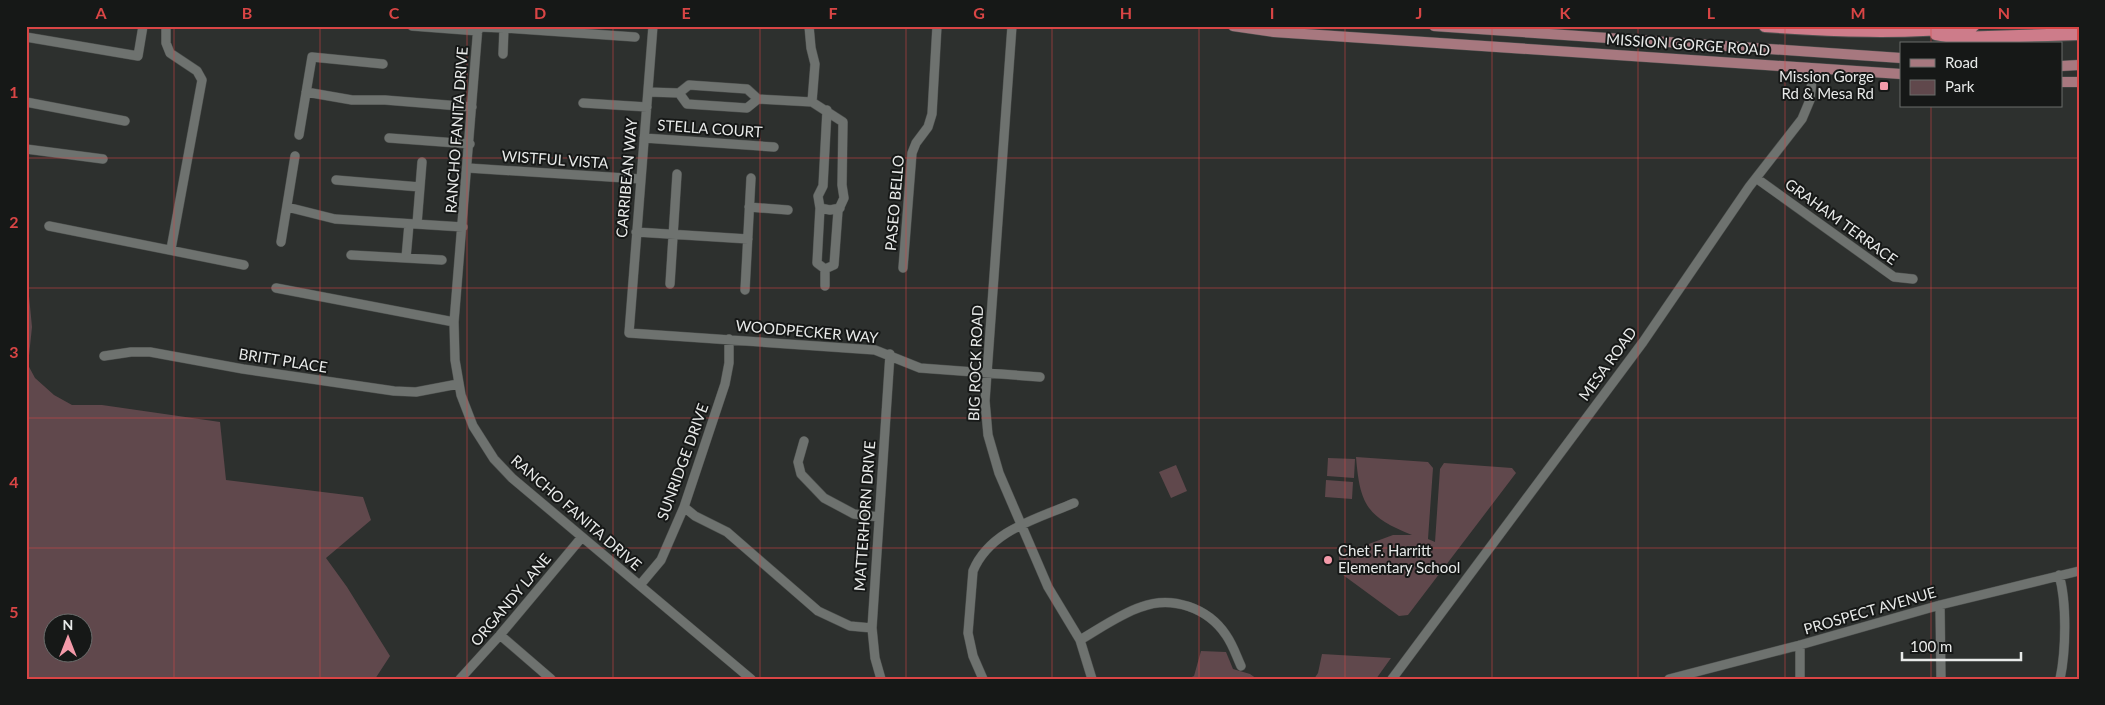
<svg xmlns="http://www.w3.org/2000/svg" width="2105" height="705" viewBox="0 0 2105 705" font-family="Lato,sans-serif">
<style>
.green{fill:#60484c;fill-rule:evenodd}
.lines{fill:none;stroke-linecap:round;stroke-linejoin:round}
.minor-casing{stroke:#4c4f4d;stroke-width:10}
.major-casing{stroke:#4c4f4d;stroke-width:11}
.highway-casing{stroke:#4c4f4d;stroke-width:14}
.minor{stroke:#6e726f;stroke-width:9}
.major{stroke:#a7787f;stroke-width:10}
.highway{stroke:#cd7c8a;stroke-width:12}
.grid{fill:none;stroke:#d94545;stroke-width:1;stroke-opacity:0.55}
.poi-dot{fill:#f39aa9;stroke:#161817;stroke-width:2}
.labels{text-anchor:middle;stroke-width:4;stroke-linejoin:round;paint-order:stroke}
.street-label{font-size:15px;fill:#e8eae9;stroke:#161817}
.poi-label{font-size:15px;fill:#e8eae9;stroke:#161817;text-anchor:end}
.neatline{fill:none;stroke:#d94545;stroke-width:2}
.grid-label{font-size:16px;text-anchor:middle;font-weight:bold;fill:#d94545}
</style>
<rect width="100%" height="100%" fill="#2d302e"/>
<path class="green" d="M 26,292 L 29,296 L 32,327 L 28,365 L 35,378 L 54,395 L 72,405 L 102,405 L 220,422 L 226,480 L 363,497 L 371,520 L 326,558 L 347,587 L 390,656 L 375,679 L 26,679 ZM 52,622 L 82,622 L 82,652 L 52,652 Z
M 1356,457 L 1428,462 L 1433,468 L 1428,539 L 1435,542 L 1440,469 L 1444,463 L 1512,468 L 1516,473 L 1408,615 L 1399,616 L 1339,572 L 1339,555 L 1393,535 L 1412,535 C 1367,517 1360,505 1356,457 Z
M 1328,458 L 1355,459 L 1354,478 L 1327,476 Z
M 1176,465 L 1187,491 L 1171,498 L 1159,472 Z
M 1326,480 L 1353,482 L 1352,499 L 1325,497 Z
M 1201,651 L 1226,652 L 1233,669 L 1250,674 L 1257,679 L 1187,679 L 1194,676 Z
M 1322,654 L 1391,658 L 1376,679 L 1314,679 L 1318,673 Z"/>
<g class="lines">
<g class="minor-casing">
<path id="minor" d="M 166,26 L 166,43 L 170,53 L 197,71 L 202,80 L 171,249
M 412,26 L 478,31
M 478,26 L 454,322 L 455,360 L 461,395 L 473,426 L 494,459 L 512,478 L 751,679
M 653,26 L 629,333 L 875,350 L 920,368 L 1040,377
M 809,26 L 811,48 L 815,64 L 812,102
M 1012,26 L 985,401 L 988,435 L 999,473 L 1048,587 L 1080,640 L 1092,679
M 478,27 L 504,28 L 504,26
M 26,37 L 138,56 L 143,26
M 503,54 L 504,28 L 635,37
M 306,92 L 352,100 L 385,100 L 472,107
M 648,92 L 679,93 L 689,85 L 747,89 L 758,99 L 812,102 L 843,122 L 842,185 L 844,198 L 838,211 L 834,265 L 825,269
M 679,93 L 687,104 L 747,108 L 758,99
M 26,102 L 125,121
M 583,103 L 647,107
M 299,135 L 312,57 L 383,64
M 389,138 L 470,144
M 644,138 L 774,147
M 26,149 L 103,159
M 468,168 L 641,179
M 1756,178 L 1894,277 L 1913,279
M 336,180 L 420,187
M 287,207 L 335,219 L 463,227
M 749,207 L 788,210
M 820,208 L 830,210 L 840,208
M 417,224 L 422,162
M 49,226 L 244,265
M 636,232 L 748,239
M 281,242 L 295,156
M 351,255 L 442,260
M 406,258 L 409,224
M 903,268 L 912,153 L 916,143 L 928,127 L 932,114 L 937,26
M 825,269 L 817,263 L 820,208 L 818,196 L 823,186 L 827,110
M 670,284 L 677,174
M 825,286 L 825,269
M 276,288 L 454,322
M 745,290 L 751,178
M 104,356 L 131,352 L 150,352 L 243,369 L 394,391 L 416,392 L 458,384
M 804,441 L 798,462 L 801,474 L 824,498 L 854,514 L 879,517
M 684,507 L 695,516 L 727,532 L 818,611 L 850,626 L 872,628
M 2059,575 C 2067,602 2066,651 2060,679
M 640,585 L 661,560 L 684,507 L 725,384 L 729,363 L 729,339
M 1940,605 L 1941,679
M 500,635 L 551,679
M 1080,640 C 1099,629 1120,614 1141,607 C 1172,595 1208,608 1226,635 C 1233,645 1236,655 1241,666
M 1800,645 L 1800,679
M 460,679 L 500,635 L 582,537
M 881,679 L 875,658 L 872,628 L 890,354
M 983,679 L 973,656 L 968,633 L 973,571 C 990,530 1037,519 1074,503
M 1392,679 L 1643,342 L 1749,187 L 1802,119 L 1810,100 L 1813,69
M 1669,679 L 1800,645 L 1940,605 L 2079,571"/>
</g>
<g class="major-casing">
<path id="major" d="M 1233,26 L 1274,32 L 1901,74
M 1434,26 L 1901,58
M 2061,66 L 2079,65
M 2061,82 L 2079,82"/>
</g>
<g class="highway-casing">
<path id="highway" d="M 1765,26 C 1834,31 1904,34 1973,26
M 1936,34 L 1958,38 L 2079,34"/>
</g>
<use href="#minor" class="minor"/>
<use href="#major" class="major"/>
<use href="#highway" class="highway"/>
</g>
<path class="grid" d="M 174,26 L 174,679M 320,26 L 320,679M 467,26 L 467,679M 613,26 L 613,679M 760,26 L 760,679M 906,26 L 906,679M 1052,26 L 1052,679M 1199,26 L 1199,679M 1345,26 L 1345,679M 1492,26 L 1492,679M 1638,26 L 1638,679M 1785,26 L 1785,679M 1931,26 L 1931,44M 1931,106 L 1931,679M 26,158 L 2079,158M 26,288 L 2079,288M 26,418 L 2079,418M 26,548 L 2079,548"/>
<g class="poi-dot">
<rect x="1879" y="81" width="10" height="10" rx="2.5"/>
<circle cx="1328" cy="560" r="5"/>
</g>
<g class="labels">
<g class="street-label">
<text transform="translate(1688 45) rotate(4)" y="5">MISSION GORGE ROAD</text>
<text transform="translate(710 129) rotate(4)" y="5">STELLA COURT</text>
<text transform="translate(457 130) rotate(-86)" y="5">RANCHO FANITA DRIVE</text>
<text transform="translate(555 160) rotate(4)" y="5">WISTFUL VISTA</text>
<text transform="translate(627 178) rotate(-85)" y="5">CARRIBEAN WAY</text>
<text transform="translate(895 203) rotate(-85)" y="5">PASEO BELLO</text>
<text transform="translate(1841 222) rotate(36)" y="5">GRAHAM TERRACE</text>
<text transform="translate(807 332) rotate(5)" y="5">WOODPECKER WAY</text>
<text transform="translate(283 361) rotate(9)" y="5">BRITT PLACE</text>
<text transform="translate(976 363) rotate(-88)" y="5">BIG ROCK ROAD</text>
<text transform="translate(1608 364) rotate(-54)" y="5">MESA ROAD</text>
<text transform="translate(683 462) rotate(-70)" y="5">SUNRIDGE DRIVE</text>
<text transform="translate(576 513) rotate(41)" y="5">RANCHO FANITA DRIVE</text>
<text transform="translate(865 516) rotate(-86)" y="5">MATTERHORN DRIVE</text>
<text transform="translate(511 600) rotate(-50)" y="5">ORGANDY LANE</text>
<text transform="translate(1870 611) rotate(-16)" y="5">PROSPECT AVENUE</text>
</g>
<g class="poi-label">
<text x="1874" y="82">Mission Gorge<tspan x="1874" dy="17">Rd &amp; Mesa Rd</tspan></text>
<text x="1338" y="556" text-anchor="start">Chet F. Harritt<tspan x="1338" dy="17">Elementary School</tspan></text>
</g>
</g>
<rect width="2105" height="705" fill="none" stroke="#161817" stroke-width="55"/>
<rect x="1900" y="42" width="162" height="65" fill="#161817" stroke="#6a6c6b"/>
<rect x="1910" y="59" width="25" height="8" fill="#a7787f" stroke="#6a6c6b"/>
<text x="1945" y="68" font-size="15" fill="#e8eae9">Road</text>
<rect x="1910" y="80" width="25" height="15" fill="#60484c" stroke="#6a6c6b"/>
<text x="1945" y="92" font-size="15" fill="#e8eae9">Park</text>
<g transform="translate(68 638)"><circle r="24" fill="#161817" stroke="#6a6c6b"/>
<path d="M0-4L9 19L0 12L-9 19Z" fill="#f39aa9"/>
<text y="-8" font-size="14" font-weight="bold" text-anchor="middle" fill="#e8eae9">N</text>
</g>
<path d="M1902 652v8h119v-8" fill="none" stroke="#e8eae9" stroke-width="2.5"/>
<text x="1910" y="652" font-size="15" fill="#e8eae9" stroke="#161817" stroke-width="4" paint-order="stroke">100 m</text>
<rect x="28" y="28" width="2050" height="650" class="neatline"/>
<g class="grid-label">
<text x="101" y="19">A</text>
<text x="247" y="19">B</text>
<text x="394" y="19">C</text>
<text x="540" y="19">D</text>
<text x="686" y="19">E</text>
<text x="833" y="19">F</text>
<text x="979" y="19">G</text>
<text x="1126" y="19">H</text>
<text x="1272" y="19">I</text>
<text x="1419" y="19">J</text>
<text x="1565" y="19">K</text>
<text x="1711" y="19">L</text>
<text x="1858" y="19">M</text>
<text x="2004" y="19">N</text>
<text x="14" y="98">1</text>
<text x="14" y="228">2</text>
<text x="14" y="358">3</text>
<text x="14" y="488">4</text>
<text x="14" y="618">5</text>
</g>
</svg>
